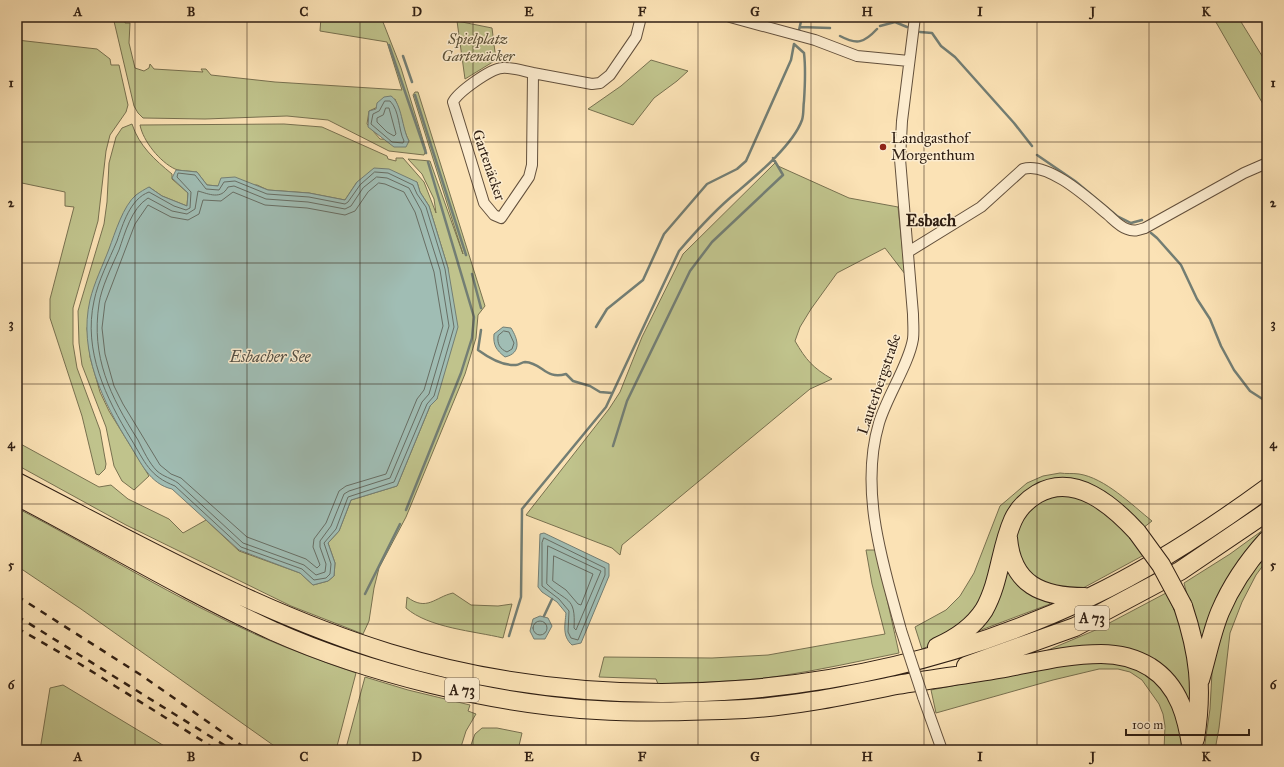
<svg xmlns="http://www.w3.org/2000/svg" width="1284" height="767" viewBox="0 0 1284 767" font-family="'IM FELL Great Primer',serif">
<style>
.green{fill:#c0c38c;stroke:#787150;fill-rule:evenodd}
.water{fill:#a0bdb4;stroke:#737e74}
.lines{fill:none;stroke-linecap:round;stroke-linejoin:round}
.shore{stroke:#686e64;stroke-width:1}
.stream{stroke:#737e74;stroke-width:2.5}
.street-casing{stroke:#63503c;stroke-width:12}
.highway-casing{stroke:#301f13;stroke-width:20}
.street{stroke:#fceccf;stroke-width:10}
.highway{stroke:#fbe2b5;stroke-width:18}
.rail{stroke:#301f13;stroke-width:2.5;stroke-dasharray:7 7;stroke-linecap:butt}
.street-bridge-casing{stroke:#63503c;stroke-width:12;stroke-linecap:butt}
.highway-bridge-casing{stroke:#301f13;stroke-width:20;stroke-linecap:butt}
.street-bridge{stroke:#fceccf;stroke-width:10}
.highway-bridge{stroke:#fbe2b5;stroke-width:18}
.grid{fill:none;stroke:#301f13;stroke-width:1;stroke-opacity:0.55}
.poi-dot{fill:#8f2418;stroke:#fceccf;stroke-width:1.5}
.labels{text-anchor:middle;stroke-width:3;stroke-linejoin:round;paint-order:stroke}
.shield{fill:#fceccf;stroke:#6d5c4b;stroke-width:1}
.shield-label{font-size:14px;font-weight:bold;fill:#301f13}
.park-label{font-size:15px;font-style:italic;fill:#5b5037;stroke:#fceccf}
.poi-label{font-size:15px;fill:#301f13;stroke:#fceccf;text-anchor:start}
.street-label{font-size:15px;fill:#301f13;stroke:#fceccf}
.water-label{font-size:16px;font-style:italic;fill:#524e43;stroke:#fceccf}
.quarter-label{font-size:17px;font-weight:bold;fill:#301f13;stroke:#fceccf}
.neatline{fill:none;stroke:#301f13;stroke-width:1.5}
.grid-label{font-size:13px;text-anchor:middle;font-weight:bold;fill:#301f13}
</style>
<rect width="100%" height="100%" fill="#fbe2b5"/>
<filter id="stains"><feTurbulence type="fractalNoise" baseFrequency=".005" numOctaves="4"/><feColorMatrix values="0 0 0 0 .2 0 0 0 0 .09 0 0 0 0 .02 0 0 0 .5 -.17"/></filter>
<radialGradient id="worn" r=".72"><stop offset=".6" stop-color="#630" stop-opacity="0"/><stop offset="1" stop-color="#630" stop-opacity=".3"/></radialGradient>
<path class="green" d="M 113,17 L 125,17 L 125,23 L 130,23 L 129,43 L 135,68 L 144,71 L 149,68 L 150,64 L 154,69 L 203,72 L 201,69 L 206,69 L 211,75 L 275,82 L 402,90 L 387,42 L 320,31 L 321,17 L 381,17 L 401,68 L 426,150 L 424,155 L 389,151 L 328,120 L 287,116 L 205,119 L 143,118 L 138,113 L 134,106 ZM 395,99 C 401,113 402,128 409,141 L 380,139 L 367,124 L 369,111 Z
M 1213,17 L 1238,17 L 1267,64 L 1267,111 Z
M 457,21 L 492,28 L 496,60 L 465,79 Z
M 17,40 L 97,49 L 110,59 L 111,65 L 119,65 L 128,105 L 126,112 L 110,135 L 106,151 L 98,221 L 73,308 L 73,344 L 77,368 L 100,430 L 106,464 L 105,469 L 99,475 L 96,474 L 82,416 L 50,318 L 50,299 L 74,207 L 65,206 L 65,192 L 17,182 Z
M 651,60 L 688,71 L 677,81 L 654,98 L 633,125 L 588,109 L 621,86 Z
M 415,92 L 418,92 L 485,306 L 478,315 L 476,338 L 465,374 L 406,517 L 379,568 L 374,588 L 369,621 L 363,634 L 291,606 L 126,525 L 17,465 L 17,442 L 99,487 L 111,485 L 128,499 L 169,519 L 183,533 L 206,520 L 239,551 L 300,573 L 313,585 L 328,581 L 334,576 L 335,563 L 328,543 L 339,531 L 351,500 L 397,486 L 430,406 L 437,399 L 448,268 L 429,206 L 420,192 L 417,182 L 357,182 L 345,200 L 309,193 L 268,190 L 257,185 L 218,186 L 207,185 L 197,172 C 191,171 180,171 175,169 C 160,162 143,141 140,125 L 284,124 L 322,127 L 387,156 L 388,159 L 396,161 L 396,158 L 403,158 L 424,182 L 436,213 L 434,199 L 422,174 L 408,159 L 430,161 L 463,254 L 413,95 Z
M 132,124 C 139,146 155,160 172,174 L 172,179 L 188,193 L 187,206 L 162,196 L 149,187 L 87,328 L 90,357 L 100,392 L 109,411 L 149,476 L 134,490 L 122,481 L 114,466 L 106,427 L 82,365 L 79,343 L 78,311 L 104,224 L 107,202 L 109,163 L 116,137 L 122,128 Z
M 775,163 L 778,166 L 849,198 L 898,207 L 905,274 L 885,248 L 837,273 L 811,309 L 800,327 L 795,341 C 806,360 813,368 832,379 L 810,389 L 622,545 L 620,555 L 612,548 L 526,515 L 609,409 L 620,392 L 642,337 L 683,254 Z
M 1060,473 C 1066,474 1072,473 1079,474 C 1105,478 1132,505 1152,521 L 1143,528 L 1125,510 L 1038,486 L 981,607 L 943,640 L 922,649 L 915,627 L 946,610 L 960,596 L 974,573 L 1000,506 L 1027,483 L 1043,476 Z
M 1072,496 L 1092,503 L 1115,518 L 1144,555 L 1085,587 L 1070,592 L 1043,588 L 1017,562 L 1016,532 L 1025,514 L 1036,502 L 1050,497 Z
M 17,508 C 98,550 176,599 259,636 C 291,650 323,662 356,673 L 336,750 L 280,750 L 81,609 L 17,566 Z
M 1263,530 L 1262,538 L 1201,650 L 1184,583 L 1230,554 Z
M 1267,548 L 1267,560 L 1256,575 L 1242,602 L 1230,633 L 1219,728 L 1215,750 L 1204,750 L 1210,709 L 1213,654 L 1230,603 Z
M 866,550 L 876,550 L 899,653 C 860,661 820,670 780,676 C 739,682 699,682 658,684 L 656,679 L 599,677 L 604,657 L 712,658 L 768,655 L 885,634 L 872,584 Z
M 1005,557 L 1049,601 L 1050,604 L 973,633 Z
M 453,593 L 471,605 L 498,606 L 512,604 L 503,638 C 474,631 429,628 406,608 L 407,597 C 427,612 435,597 453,593 Z
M 1166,593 L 1179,620 L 1190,666 L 1192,711 L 1156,665 L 1041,653 L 1098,629 Z
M 1102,660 L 1146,670 L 1171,695 L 1182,730 L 1181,750 L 1164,750 L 1165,726 L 1163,714 L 1159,704 L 1142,680 L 1130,672 L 1118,669 L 1099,669 L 1053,680 L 936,713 L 931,690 L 1063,664 Z
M 365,677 L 408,690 L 470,705 L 468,711 L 476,714 L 466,731 L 460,750 L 348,750 L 346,748 Z
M 63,685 L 171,750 L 40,750 L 50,688 Z
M 482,728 L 497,728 L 522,733 L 518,750 L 469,750 L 475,734 Z"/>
<path class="water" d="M 391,96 C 402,103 402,129 409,141 L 406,147 L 394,147 L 368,127 L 369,111 L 376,109 L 377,103 L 384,97 Z
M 374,168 L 389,169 L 417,182 L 420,192 L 429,206 L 448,268 L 458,327 L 437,399 L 430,406 L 397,486 L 351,500 L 339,531 L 328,543 L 335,563 L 334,576 L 328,581 L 313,585 L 300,573 L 239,550 L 172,489 C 150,484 141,463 130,445 C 103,402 78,352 90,300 C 94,283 103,265 109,249 C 115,233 123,206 136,195 C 140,192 145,189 149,187 L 162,196 L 187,206 L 188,193 L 172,178 L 176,170 L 197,172 L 207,185 L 218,186 L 221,178 L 235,177 L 268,190 L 309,193 L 345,200 L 357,182 Z
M 503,327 L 511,328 C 518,339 522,353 505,357 C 496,350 493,345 494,334 Z
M 544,533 L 609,564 L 609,576 L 581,643 L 572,645 C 562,636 565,625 566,613 L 557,602 L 542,592 L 538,587 L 540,534 Z
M 540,616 L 548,618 L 552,626 L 545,639 L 534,639 L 530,631 L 533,619 Z"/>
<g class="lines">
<path class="shore" d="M 385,101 L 390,101 C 400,111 398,129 404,141 L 403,143 L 392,142 L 371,124 L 373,114 L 379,111 Z
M 386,108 L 389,108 L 396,134 L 394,136 L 387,132 L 377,122 L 377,118 L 383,115 Z
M 375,172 L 388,173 L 413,185 L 417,194 L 426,207 L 445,269 L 454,327 L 434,396 L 427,404 L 394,482 L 348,497 L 336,529 L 324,543 L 331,564 L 330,574 L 326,578 L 314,580 L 302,569 L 241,547 L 175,486 C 149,476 145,462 131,439 C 106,398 83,351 94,301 C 98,281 109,260 117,241 C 123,224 130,199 149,192 L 174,206 L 186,210 L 190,208 L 191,192 L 177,177 L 178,173 L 195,175 L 206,189 L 219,190 L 224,182 L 235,181 L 267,194 L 309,197 L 345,204 L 348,202 L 360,185 Z
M 377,177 L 387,178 L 409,188 L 421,210 L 440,270 L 449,326 L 429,394 L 422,402 L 390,478 L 349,491 L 344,494 L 331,526 L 320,541 L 320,547 L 326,564 L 325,572 L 316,575 L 304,565 L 243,543 L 178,483 C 171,478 164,477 157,471 C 149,463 143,450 138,440 C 110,396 91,357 99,304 C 101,288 112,266 119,250 C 125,233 131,209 148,198 L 172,211 L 187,214 L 195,209 L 198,191 C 209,194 221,200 228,187 L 234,186 L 266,199 L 308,202 L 345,209 L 351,206 L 363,188 Z
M 379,183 L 385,184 L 404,192 L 415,212 L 434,272 L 443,326 L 424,390 L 417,399 L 386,474 L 346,486 L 339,491 L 326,523 L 314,539 L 313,547 L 320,565 L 317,568 L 306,559 L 247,537 L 181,478 L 171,474 L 160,465 L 123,404 L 114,386 L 105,354 L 102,328 L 105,303 L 135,224 L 148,205 L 171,217 L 188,220 L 199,214 L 203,200 L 221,201 L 233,192 L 265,205 L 307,208 L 345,215 L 355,211 L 368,192 Z
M 504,331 L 509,332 L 514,343 L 512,349 L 507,352 C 500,349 497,344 498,336 Z
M 544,538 L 605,568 L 605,575 L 578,640 L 571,638 L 568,632 L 569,611 L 559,599 L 542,586 L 542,543 Z
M 548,546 L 601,571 L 576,630 L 574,628 C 576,595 566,603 547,584 Z
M 554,556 L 593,574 L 581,605 L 578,604 L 566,590 L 553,581 Z
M533 628a7 7 0 1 1 14 0a7 7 0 1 1-14 0Z"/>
<path class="stream" d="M 880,26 L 895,22 L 907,27
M 800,27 L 830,28
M 799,30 L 802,17
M 920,32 L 932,33 L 941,46 L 955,57 L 1014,123 L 1032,146
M 840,36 C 857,45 864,43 877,29
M 389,45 L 426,153
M 403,56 L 412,82
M 415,95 L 466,255
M 1037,155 L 1075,181 L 1117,216 L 1131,223 L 1142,220
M 1151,233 L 1157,238 L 1181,265 L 1197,299 L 1210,319 L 1221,346 L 1234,370 L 1250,391 L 1264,400 L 1267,405
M 472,274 L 481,308
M 596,327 L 607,309 L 643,280 L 664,234 L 707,184 L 737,169 L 746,161 L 791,60 L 794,44
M 481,330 L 478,350 C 489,358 503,366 516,365 C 519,365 522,362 525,362 C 543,363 545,380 566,374 L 573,381 L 590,386 L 600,392 L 612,393
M 613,446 L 627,401 L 690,271 L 712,242 L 783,175 L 773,158
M 406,510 L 461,373 L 472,338 L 474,317 L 428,162
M 365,594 L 400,524
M 544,616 L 552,599
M 509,636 L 521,597 L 522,509 L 606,407 L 679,251 C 697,230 716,209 737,192 C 757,175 793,145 802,120 C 804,114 803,107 804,101 C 805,85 806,70 804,53 L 794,44"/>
<g class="street-casing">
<path id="street" d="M 730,17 L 815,40 L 857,56 L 909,61
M 533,73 C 523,71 511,67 502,68 C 490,69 458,92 453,102 L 484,203 L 494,215 L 501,218 L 529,177 L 532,165 L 533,73 L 592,84 L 600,83 L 610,75 L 636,37 L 641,17
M 908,252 L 981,207 L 1023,169 C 1048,161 1089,199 1107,214 C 1113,219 1120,227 1127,229 C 1134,232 1139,230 1145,228 L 1244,173 L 1267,163
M 901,630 C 883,564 859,491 879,423 C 887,396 909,364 913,339 C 914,331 913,322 913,314 L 900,159 L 902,121 L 915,17
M 923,697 L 942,750"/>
</g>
<g class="highway-casing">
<path id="highway" d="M 17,482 C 138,544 258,613 389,653 C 617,722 875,700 1090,597 C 1153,567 1211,529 1267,488
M 17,496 C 103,541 186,591 273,631 C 367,673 494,704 597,710 C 646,713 696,711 745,709 C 797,706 847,695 897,685 C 931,679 965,675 999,669 C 1033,663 1066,654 1101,654 C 1118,654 1135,658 1150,667 C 1180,686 1187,718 1192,750
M 1008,538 C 1012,585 1042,597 1085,597
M 1183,606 C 1199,654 1203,689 1195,739
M 937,647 C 955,639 973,627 984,610 C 1000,582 1000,549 1013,520 C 1018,509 1027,500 1037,494 C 1075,472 1113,506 1137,532
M 966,666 L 1075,627 L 1180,571 L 1267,512
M 1200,680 C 1207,657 1211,634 1220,612 C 1231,586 1248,561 1267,540"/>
</g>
<use href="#street" class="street"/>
<use href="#highway" class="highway"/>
<path class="rail" d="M 17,596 L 141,675 L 248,750
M 17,616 L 232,750
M 17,628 L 80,664 L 217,750"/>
<g class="street-bridge-casing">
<path id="street-bridge" d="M 901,630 L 923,697"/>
</g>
<g class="highway-bridge-casing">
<path id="highway-bridge" d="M 1137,532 L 1161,565 L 1183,606"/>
</g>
<use href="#street-bridge" class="street-bridge"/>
<use href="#highway-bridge" class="highway-bridge"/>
</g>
<path class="grid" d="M 135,17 L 135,750M 247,17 L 247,750M 360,17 L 360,750M 473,17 L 473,750M 586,17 L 586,750M 698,17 L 698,750M 811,17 L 811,750M 924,17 L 924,750M 1037,17 L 1037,750M 1149,17 L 1149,750M 17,142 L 1267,142M 17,263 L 1267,263M 17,384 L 1267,384M 17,504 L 1267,504M 17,624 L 1267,624"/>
<circle class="poi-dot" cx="883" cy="147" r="4"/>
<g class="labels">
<g class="shield">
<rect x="1075" y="606" width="34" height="24" rx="3"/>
<rect x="445" y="678" width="34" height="24" rx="3"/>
</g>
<g class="shield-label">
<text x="1092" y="623">A 73</text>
<text x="462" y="695">A 73</text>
</g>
<g class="park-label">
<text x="478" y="44">Spielplatz<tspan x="478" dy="17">Gartenäcker</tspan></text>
</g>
<g class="poi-label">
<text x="891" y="143">Landgasthof<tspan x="891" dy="17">Morgenthum</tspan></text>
</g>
<g class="street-label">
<text transform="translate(489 165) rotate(71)" y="5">Gartenäcker</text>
<text transform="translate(879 384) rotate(-71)" y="5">Lauterbergstraße</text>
</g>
<g class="water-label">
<text x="270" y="362">Esbacher See</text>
</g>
<g class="quarter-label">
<text x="931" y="226">Esbach</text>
</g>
</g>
<rect width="1284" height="767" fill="none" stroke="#fbe2b5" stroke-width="44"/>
<path d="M1126 729v6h123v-6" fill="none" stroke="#301f13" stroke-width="2"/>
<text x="1132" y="729" font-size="12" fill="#301f13" stroke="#fceccf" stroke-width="3" paint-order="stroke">100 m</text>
<rect x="22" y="22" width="1240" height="723" class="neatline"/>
<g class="grid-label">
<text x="78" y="16">A</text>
<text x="191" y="16">B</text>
<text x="304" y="16">C</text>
<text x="417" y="16">D</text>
<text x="529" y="16">E</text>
<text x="642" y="16">F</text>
<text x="755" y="16">G</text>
<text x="867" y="16">H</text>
<text x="980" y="16">I</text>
<text x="1093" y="16">J</text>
<text x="1206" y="16">K</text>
<text x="11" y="87">1</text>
<text x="1273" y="87">1</text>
<text x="11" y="207">2</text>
<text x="1273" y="207">2</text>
<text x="11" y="328">3</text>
<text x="1273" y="328">3</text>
<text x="11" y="448">4</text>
<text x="1273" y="448">4</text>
<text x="11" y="569">5</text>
<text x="1273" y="569">5</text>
<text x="11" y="689">6</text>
<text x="1273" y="689">6</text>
<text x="78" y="761">A</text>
<text x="191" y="761">B</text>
<text x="304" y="761">C</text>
<text x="417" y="761">D</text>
<text x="529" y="761">E</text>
<text x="642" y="761">F</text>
<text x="755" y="761">G</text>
<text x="867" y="761">H</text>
<text x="980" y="761">I</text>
<text x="1093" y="761">J</text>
<text x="1206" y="761">K</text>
</g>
<rect width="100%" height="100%" filter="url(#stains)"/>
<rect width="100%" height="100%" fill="url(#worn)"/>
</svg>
